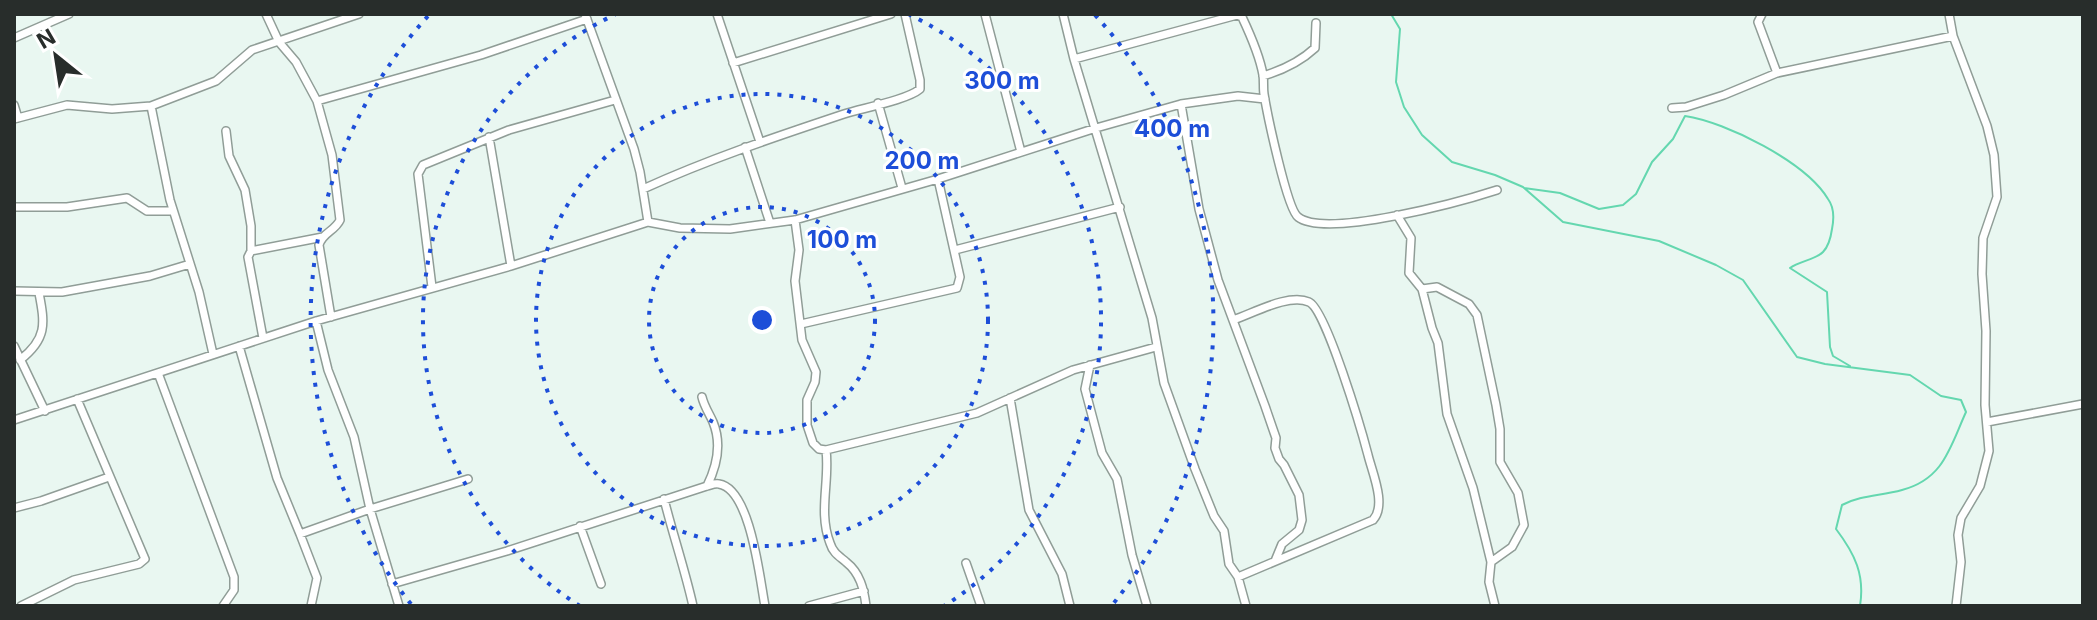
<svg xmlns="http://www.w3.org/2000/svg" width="2097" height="620" viewBox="0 0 2097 620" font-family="Inter,sans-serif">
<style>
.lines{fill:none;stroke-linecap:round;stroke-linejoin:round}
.stream{stroke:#64d7af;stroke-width:2}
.street-casing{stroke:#909d97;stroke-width:10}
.street{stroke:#fff;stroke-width:7}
.ring{fill:none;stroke:#1d4ed8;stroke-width:4;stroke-dasharray:4 8}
.centre{fill:#1d4ed8;stroke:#fff;stroke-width:4}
.ring-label{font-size:24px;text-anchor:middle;font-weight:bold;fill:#1d4ed8;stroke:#fff;stroke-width:6;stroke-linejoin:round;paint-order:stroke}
</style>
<rect width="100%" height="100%" fill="#e9f7f1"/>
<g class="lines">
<path class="stream" d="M 1391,14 L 1400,29 L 1396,82 L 1404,107 L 1422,135 L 1452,162 L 1495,175 L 1523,187 L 1563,222 L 1659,241 L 1716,265 L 1743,280 L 1797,357 L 1825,364 L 1910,375 L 1941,396 L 1961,400 L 1966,412 C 1950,447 1944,479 1902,490 C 1881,496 1861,495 1842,505 L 1836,529 C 1855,554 1865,575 1860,606
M 1524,188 L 1560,193 L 1599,209 L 1623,205 L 1636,194 L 1652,162 L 1673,139 L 1685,116 C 1726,122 1806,162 1828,199 C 1834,207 1834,219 1832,229 C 1831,236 1829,246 1823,252 C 1815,260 1799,261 1790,268 L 1827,292 L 1830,347 L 1833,356 L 1850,366"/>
<g class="street-casing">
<path id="street" d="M 266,14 L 279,42 L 296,62 L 317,101 L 332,155 L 340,220 C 335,231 322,233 319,245 L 331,317
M 585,14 L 634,149 L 640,172 L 648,222
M 717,14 L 760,142
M 985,14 L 1021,152
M 1063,14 L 1074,59 L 1152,318 L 1164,383 L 1195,469 L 1214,516 L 1224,531 L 1229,564 L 1238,577 L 1246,606
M 1762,14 L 1758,22 L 1777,73
M 1949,14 L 1953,36 L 1987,126 L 1994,155 L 1997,197 L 1983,238 L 1982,274 L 1986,331 L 1985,405 L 1989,451 L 1980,486 L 1961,518 L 1958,535 L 1961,562 L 1956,606
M 14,38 L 69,14
M 1074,59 L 1237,15 L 1242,17 C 1250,34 1260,57 1263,75 C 1264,81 1263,88 1264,94 C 1267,113 1287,209 1298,217 C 1326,239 1463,201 1497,190
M 733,63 L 891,14
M 1263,76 C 1283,70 1300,62 1315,48 L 1316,23
M 317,101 L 481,55 L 587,19
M 878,103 L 902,188
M 1181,104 L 1199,209 L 1218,280 L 1265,406 L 1276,438 L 1275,448 L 1279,459 L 1284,465 L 1299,495 L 1302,520 L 1299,530 L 1282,544 L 1275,561
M 14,105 L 18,118
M 151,106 L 170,200 L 199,292 L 213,354
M 1672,108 L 1686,107 L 1724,95 L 1777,73 L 1953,36
M 14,119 L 67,105 L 112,109 L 151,106 L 216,81 L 252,50 L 359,14
M 226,131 L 229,156 L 245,190 L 251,226 L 251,251
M 489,137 L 511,266
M 745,147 L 770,223
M 643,189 C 709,159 775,137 844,114 C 863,108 907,100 920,89 L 920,80 L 905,14
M 14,207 L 67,207 L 127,198 L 147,211 L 173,211
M 1397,215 L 1411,238 L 1409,273 L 1422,289 L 1432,328 L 1438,343 L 1447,414 L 1473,488 L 1491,562 L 1489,582 L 1495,606
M 795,220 L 799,250 L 795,281 L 802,340 L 816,372 L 815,382 L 807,400 L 807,425 L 813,443 L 819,449 L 826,450 L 977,413 L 1073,370 L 1156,347
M 955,250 L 1120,207
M 432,287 L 418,174 L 423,165 L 509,130 L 615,100
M 1422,289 L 1437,287 L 1469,304 L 1477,315 L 1496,405 L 1500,429 L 1500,462 L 1518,493 L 1524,525 L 1512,547 L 1491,562
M 14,291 L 62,292 L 150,276 L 190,264
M 1233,320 C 1254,313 1289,293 1309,302 C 1326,309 1362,432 1368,455 C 1372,472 1387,505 1373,520 L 1238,577
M 316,321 L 328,370 L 354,437 L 370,509 L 399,606
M 801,324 L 957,288 L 960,277 L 938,179
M 263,338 L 248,257 L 251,251 L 323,237
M 14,346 L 45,411
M 239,346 L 277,478 L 300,534 L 370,509 L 468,479
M 20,360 C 47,339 45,324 39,293
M 1090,365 L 1085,389 L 1102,453 L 1117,479 L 1132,555 L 1147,606
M 158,373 L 234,577 L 234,590 L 223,606
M 702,397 C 704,406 709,413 713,422 C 722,444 717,466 707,486
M 1010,398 L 1029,510 L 1062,574 L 1070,606
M 14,420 L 316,321 L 511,266 L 648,222 L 680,228 L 730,229 L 795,220 L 938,179 L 1096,128 L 1181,104 L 1238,96 L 1265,99
M 1987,422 L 2083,404
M 826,450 C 830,481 818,512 830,543 C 833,553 839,556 846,562 C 860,573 864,589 866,606
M 664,499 C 673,535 685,570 693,606
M 14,508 L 41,501 L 109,477
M 580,526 L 601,584
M 300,534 L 317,578 L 311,606
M 966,563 L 981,606
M 392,584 L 507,551 L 707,486 C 711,485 715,483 719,484 C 751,489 760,581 765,606
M 21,606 L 74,580 L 139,564 L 145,559 L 77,399
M 809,606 L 864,591"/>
</g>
<use href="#street" class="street"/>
</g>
<g class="ring">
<circle cx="762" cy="320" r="113"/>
<circle cx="762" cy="320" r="226"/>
<path d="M580 606A339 339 0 0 1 616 14M908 14A339 339 0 0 1 944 606"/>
<path d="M411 604A452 452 0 0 1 429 15M1095 15A452 452 0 0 1 1113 604"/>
</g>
<circle cx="762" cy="320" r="12" class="centre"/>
<g class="ring-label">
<text x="1002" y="89">300 m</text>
<text x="1172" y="137">400 m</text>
<text x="922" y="169">200 m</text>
<text x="842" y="248">100 m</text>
</g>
<rect width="2097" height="620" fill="none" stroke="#282d2b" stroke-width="32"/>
<g transform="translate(56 56) rotate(330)" stroke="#ffffff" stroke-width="6" paint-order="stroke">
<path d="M0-6L14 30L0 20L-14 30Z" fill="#282d2b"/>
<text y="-12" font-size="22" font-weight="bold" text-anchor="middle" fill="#282d2b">N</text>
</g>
</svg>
